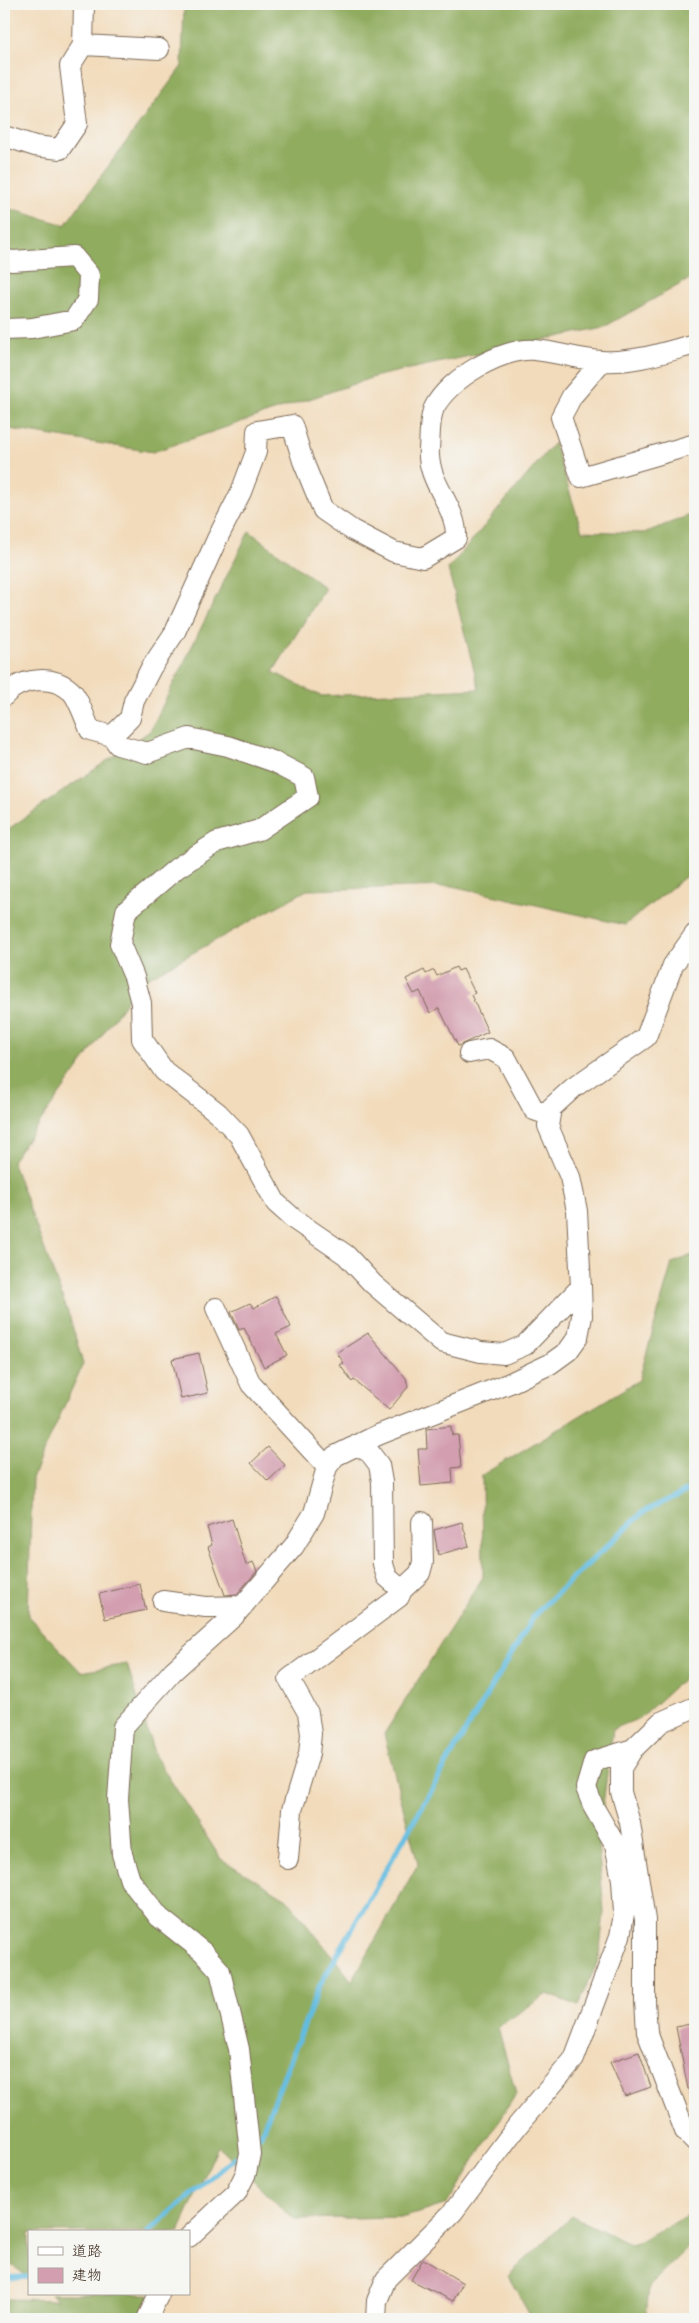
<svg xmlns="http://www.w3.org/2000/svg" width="699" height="2323" viewBox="0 0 699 2323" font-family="'Patrick Hand','Klee One',sans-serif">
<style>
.forest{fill:#90ac5e;stroke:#666b3e}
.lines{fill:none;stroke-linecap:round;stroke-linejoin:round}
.stream{stroke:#62bce0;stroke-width:5.5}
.building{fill:#d39fb0}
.street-casing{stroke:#7b6855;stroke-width:22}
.street{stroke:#fff;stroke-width:20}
</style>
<rect width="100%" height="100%" fill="#f6f6f2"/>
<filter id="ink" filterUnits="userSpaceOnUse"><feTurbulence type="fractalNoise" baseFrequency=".02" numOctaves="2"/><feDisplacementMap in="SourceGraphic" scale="10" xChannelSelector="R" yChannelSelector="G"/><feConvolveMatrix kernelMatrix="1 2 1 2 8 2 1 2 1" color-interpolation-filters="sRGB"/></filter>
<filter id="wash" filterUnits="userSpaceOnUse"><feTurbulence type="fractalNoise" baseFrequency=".0096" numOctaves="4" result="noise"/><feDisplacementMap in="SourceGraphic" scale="20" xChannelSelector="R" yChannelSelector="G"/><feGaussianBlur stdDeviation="1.12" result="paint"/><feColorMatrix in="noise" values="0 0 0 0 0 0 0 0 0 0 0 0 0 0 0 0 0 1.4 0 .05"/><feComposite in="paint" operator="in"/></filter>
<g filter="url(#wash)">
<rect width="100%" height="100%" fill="#f2dbbb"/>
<path class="forest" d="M 184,4 L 695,4 L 695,276 L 604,327 L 377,376 L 153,452 L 4,428 L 4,207 L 65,225 L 182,66 Z
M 554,443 L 582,531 L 644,533 L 695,513 L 695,869 L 625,925 L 452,886 L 307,890 L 140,982 L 12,1161 L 70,1318 L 83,1364 L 32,1478 L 28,1616 L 81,1672 L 127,1664 L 155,1756 L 221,1859 L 287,1899 L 352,1981 L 418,1864 L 384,1734 L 483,1577 L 482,1475 L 639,1380 L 672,1263 L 695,1254 L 695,1668 L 640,1718 L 613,1729 L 598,1843 L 604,1912 L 599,1959 L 578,2006 L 547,1994 L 498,2027 L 516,2094 L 447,2204 L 405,2217 L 293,2219 L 218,2146 L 179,2232 L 29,2232 L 29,2278 L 4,2259 L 4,832 L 150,731 L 249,531 L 325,588 L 273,672 L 321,696 L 479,689 L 448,569 Z
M 695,2211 L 695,2241 L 649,2286 L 646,2319 L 532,2319 L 508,2276 L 572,2216 L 632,2245 Z
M 51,2294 L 150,2294 L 139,2319 L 4,2319 L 7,2299 L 57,2300 Z"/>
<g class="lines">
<path class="stream" d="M 260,2136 L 320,1985 L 459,1742 L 535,1614 L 643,1512 L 695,1487
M 148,2232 L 235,2157
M 4,2278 L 29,2277"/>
</g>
<g id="blocks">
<path class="building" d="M 456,967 L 458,971 L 463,969 L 475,993 L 471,995 L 488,1032 L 458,1046 L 439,1008 L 430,1013 L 420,991 L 414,994 L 406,979 L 424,970 L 426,974 L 434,970 L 437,976 Z
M 276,1296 L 291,1327 L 276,1334 L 287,1355 L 264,1367 L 244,1328 L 239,1330 L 231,1312 L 250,1303 L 254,1308 Z
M 368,1333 L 406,1378 L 408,1387 L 389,1410 L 354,1380 L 352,1382 L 340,1365 L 344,1363 L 337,1353 Z
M 199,1353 L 208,1393 L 181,1399 L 172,1359 Z
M 451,1426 L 452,1435 L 458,1435 L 461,1467 L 452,1468 L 453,1483 L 421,1486 L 418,1449 L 427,1449 L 426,1429 Z
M 268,1447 L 285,1465 L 268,1481 L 251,1463 Z
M 232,1519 L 246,1565 L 253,1562 L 257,1571 L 237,1594 L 225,1595 L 208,1547 L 212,1545 L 207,1527 Z
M 462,1522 L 469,1546 L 438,1555 L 434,1530 Z
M 140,1584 L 146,1610 L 105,1619 L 99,1594 Z
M 695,2023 L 695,2089 L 688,2089 L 676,2027 Z
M 639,2052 L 651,2087 L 625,2096 L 610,2062 Z
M 423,2259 L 463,2283 L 453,2301 L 411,2280 Z"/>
</g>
</g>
<g filter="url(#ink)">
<use href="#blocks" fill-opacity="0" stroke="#7b6855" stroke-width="1"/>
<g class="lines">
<g class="street-casing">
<path id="street" d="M 83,45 L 159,49
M 4,136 L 35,146 L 60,149 L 77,124 L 70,66 L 83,45 L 84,4
M 4,259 L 12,261 L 74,257 L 89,275 L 88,299 L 74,320 L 32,328 L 4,329
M 602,361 L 572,396 L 561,417 L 581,477 L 695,444
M 4,696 C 20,678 52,674 71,691 C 78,697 86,721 90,730 L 112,736 L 130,718 L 134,701 L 151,668 L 175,632 L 217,539 L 241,492 L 256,452 L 257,431 L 292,425 L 303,461 L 323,510 L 352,530 L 394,552 L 423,558 L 456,538 C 458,507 426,482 429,449 C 430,438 429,419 434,408 C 448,379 503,347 535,350 C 557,352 580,360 602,361 C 634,363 665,352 695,344
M 112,736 L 118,745 L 147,753 L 189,738 L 228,746 L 275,762 L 304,777 L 308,797 L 259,830 L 217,842 L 177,868 L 126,911 L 120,944 L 134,977 L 141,1003 L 142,1039 L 164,1071 L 218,1113 L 239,1135 L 276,1203 L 295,1220 L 346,1255 L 373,1284 L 441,1342 L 481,1352 L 504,1354 L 525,1345 L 581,1287 L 577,1211 L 570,1177 L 548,1126 L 551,1108 L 573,1088 L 646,1037 L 673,965 L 695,934
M 469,1053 L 489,1049 L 506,1058 L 534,1110 L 549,1115
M 216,1308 L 251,1384 L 327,1467
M 402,1590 L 420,1573 L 423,1562 L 422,1522
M 163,1601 L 206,1607 L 243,1606
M 695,1707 L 661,1722 L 633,1749 L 621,1768 L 621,1792 L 630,1823 L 645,1920 L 645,2001 L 647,2032 L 685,2131 L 695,2141
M 288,1859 L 292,1810 L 309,1754 L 311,1734 L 308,1713 L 289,1679 L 399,1597 L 402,1590 L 387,1577 L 383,1564 L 382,1482 L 379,1465 L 370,1453 L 357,1445
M 189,2237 L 236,2193 L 246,2173 L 250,2154 L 239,2049 L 220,1971 L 203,1952 L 159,1917 L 130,1880 L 122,1854 L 118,1799 L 123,1727 L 173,1671 L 234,1616 L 294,1546 L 314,1513 L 327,1467 L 335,1456 L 378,1435 L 510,1383 L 550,1364 L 568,1351 L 578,1337 L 582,1316 L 581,1287
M 147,2319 L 159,2294
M 376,2319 L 377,2301 L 386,2279 L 453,2212 L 518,2125 L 574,2059 L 620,1936 L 624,1914 L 622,1880 L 615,1844 L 594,1808 L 586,1788 L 594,1761 L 633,1749"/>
</g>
<use href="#street" class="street"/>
</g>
</g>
<rect width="699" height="2323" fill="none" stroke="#f6f6f2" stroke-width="20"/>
<rect x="28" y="2230" width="162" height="65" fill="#f6f6f2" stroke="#aba49d"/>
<rect x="38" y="2247" width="25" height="8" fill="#ffffff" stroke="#aba49d"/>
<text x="72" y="2256" font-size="15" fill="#3b2a1e">道路</text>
<rect x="38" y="2268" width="25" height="15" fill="#d39fb0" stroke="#aba49d"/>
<text x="72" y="2280" font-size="15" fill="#3b2a1e">建物</text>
</svg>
